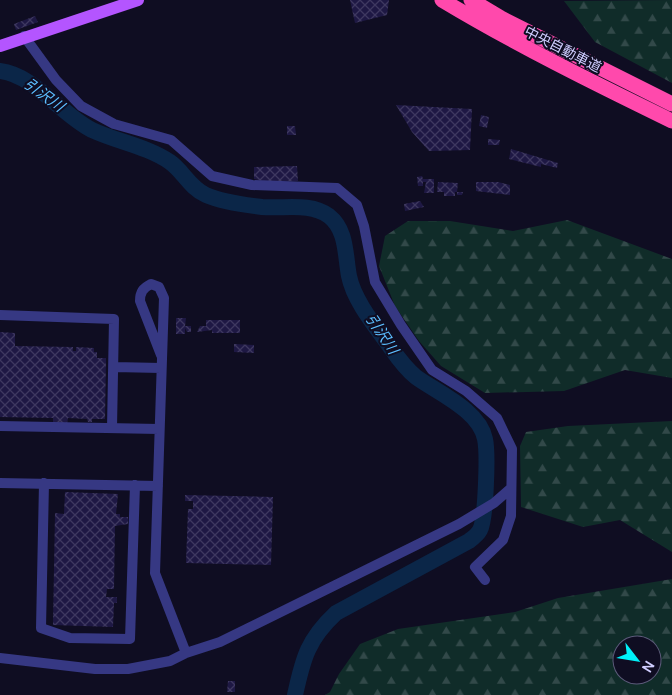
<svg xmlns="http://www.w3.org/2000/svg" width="672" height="695" viewBox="0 0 672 695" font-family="Manrope,'Noto Sans JP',sans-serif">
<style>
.forest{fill:url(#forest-firs);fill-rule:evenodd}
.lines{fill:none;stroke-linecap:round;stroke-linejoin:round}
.river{stroke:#0b2648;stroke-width:16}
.building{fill:url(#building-cross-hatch)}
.minor{stroke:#363883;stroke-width:10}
.major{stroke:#b455ff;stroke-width:12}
.highway{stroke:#ff49ac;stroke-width:15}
.labels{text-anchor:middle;stroke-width:4;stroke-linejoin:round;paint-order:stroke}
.street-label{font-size:14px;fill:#d0ceff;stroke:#0f0d22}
.water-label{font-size:15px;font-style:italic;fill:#5cbeff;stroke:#0f0d22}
</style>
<defs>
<pattern id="forest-firs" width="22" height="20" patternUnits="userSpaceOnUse" patternTransform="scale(1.25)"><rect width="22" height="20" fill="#102c29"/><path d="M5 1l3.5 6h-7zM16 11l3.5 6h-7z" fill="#324949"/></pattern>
<pattern id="building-cross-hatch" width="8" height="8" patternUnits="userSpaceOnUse" patternTransform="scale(1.25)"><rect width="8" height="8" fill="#1e1844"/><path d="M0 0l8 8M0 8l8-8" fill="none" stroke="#3e3860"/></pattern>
</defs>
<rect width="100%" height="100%" fill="#0f0d22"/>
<path class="forest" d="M 672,0 L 672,83 L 595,42 L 564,1 Z
M 567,220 L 672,259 L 672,378 L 625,370 L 564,391 L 485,393 L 441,366 L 419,341 L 395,306 L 379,266 L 385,236 L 408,221 L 450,221 L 513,231 Z
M 672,421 L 672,552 L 620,520 L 583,527 L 521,507 L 520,446 L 526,432 L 568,426 Z
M 672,579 L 672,695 L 325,695 L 330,692 L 339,674 L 360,644 L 398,629 L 515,612 L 558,598 ZM 622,645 L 652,645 L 652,675 L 622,675 Z"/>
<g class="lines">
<path class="river" d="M 0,71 C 34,75 62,115 92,130 C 118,142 146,146 170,162 C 183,171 190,188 206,195 C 222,202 245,205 262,207 C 284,209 310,202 329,216 C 347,230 345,255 349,276 C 354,301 376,327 391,348 C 398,358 406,369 416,377 C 438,393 479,410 485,439 C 488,453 486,519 480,530 C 478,534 473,538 469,541 L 336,613 C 308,639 303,658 295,695"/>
</g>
<path class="building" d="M 350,0 L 389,0 L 387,15 L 355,23 Z
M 35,16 L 38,22 L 16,30 L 14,24 Z
M 396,105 L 472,109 L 470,150 L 429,151 L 412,132 Z
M 481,115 L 489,117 L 487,128 L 479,126 Z
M 287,126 L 295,126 L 296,135 L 287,135 Z
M 488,139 L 500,140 L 499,145 L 488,145 Z
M 511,149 L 558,163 L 557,168 L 541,164 L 541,167 L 509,159 Z
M 297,166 L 298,181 L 267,182 L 254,179 L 254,167 Z
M 422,176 L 423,179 L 434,179 L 434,193 L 424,193 L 426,182 L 423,182 L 423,186 L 418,186 L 417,177 Z
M 438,182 L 458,183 L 457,192 L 463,192 L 462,195 L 457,195 L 457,192 L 455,192 L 455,196 L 444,196 L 444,192 L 437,192 Z
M 476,182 L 498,182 L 510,185 L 510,195 L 476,191 Z
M 420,201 L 424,207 L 405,211 L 404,204 Z
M 176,318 L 186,318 L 185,326 L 191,326 L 191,332 L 187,332 L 185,328 L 185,334 L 176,334 Z
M 206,320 L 240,320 L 240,333 L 212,333 L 212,330 L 197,332 L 200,326 L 206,326 Z
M 0,332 L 15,333 L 15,346 L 73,347 L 73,351 L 76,351 L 76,347 L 94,348 L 94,352 L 97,352 L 97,358 L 106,358 L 105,419 L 92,419 L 92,422 L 88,422 L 87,419 L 68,418 L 67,424 L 53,423 L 53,418 L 0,417 Z
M 234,344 L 254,345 L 254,353 L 234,352 Z
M 65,492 L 118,494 L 116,514 L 120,514 L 120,517 L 128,517 L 128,524 L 115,526 L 114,589 L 107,589 L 106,597 L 117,597 L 117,603 L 114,603 L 113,627 L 53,625 L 55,513 L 64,514 Z
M 185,495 L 273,497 L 271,565 L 186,563 L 188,509 L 193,509 L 193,501 L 185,501 Z
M 228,681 L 235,681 L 235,692 L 227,692 Z"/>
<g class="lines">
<path class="minor" d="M 24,36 L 56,80 L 81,106 L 114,124 L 171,140 L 212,176 L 252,185 L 337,188 L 357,205 L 364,226 L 375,282 L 401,325 L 432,370 L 466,391 L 497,418 L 512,449 L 511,516 L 503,540 L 475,567 L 485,580
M 0,315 L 114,319 L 112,428
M 161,355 L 140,301 C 140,292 143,288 151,284 L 159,287 L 164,298 L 155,573 L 186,653
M 114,367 L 161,368
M 0,426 L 159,429
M 0,483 L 158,486
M 44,483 L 41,628 L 70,638 L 130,639 L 135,485
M 0,658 L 95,669 L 128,669 L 170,661 L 186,653 L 220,642 L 459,524 L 494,503 L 510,489"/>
<path class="major" d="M 0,46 L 138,0"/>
<path class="highway" d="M 442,0 C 517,45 594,83 672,121
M 471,0 L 501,18 L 672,104"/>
</g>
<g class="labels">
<g class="street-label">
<text transform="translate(563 49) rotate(27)" y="5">中央自動車道</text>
</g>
<g class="water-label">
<text transform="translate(44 95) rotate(36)" y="5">引沢川</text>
<text transform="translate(382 334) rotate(56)" y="5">引沢川</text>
</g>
</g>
<g transform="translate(637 660) rotate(121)"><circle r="24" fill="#0f0d22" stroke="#5c5a7a"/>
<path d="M0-4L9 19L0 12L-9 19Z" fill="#00f1f9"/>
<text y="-8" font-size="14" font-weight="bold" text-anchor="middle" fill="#d0ceff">N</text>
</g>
</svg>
